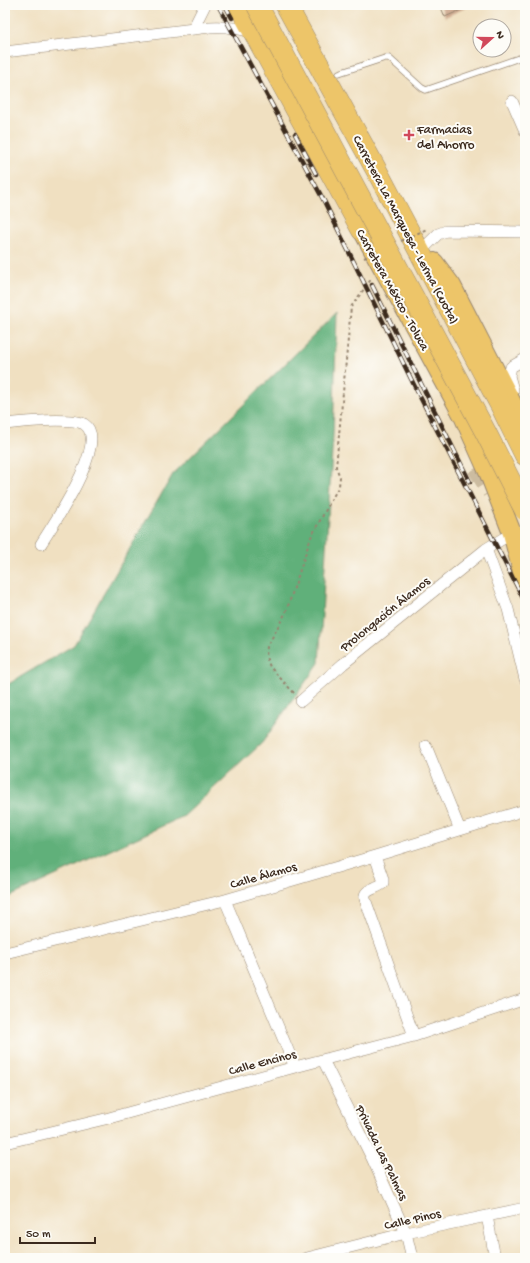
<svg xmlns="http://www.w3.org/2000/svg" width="530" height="1263" viewBox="0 0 530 1263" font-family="'Gochi Hand',sans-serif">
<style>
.forest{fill:#60b07a;stroke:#4e6d4c}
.building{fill:#c9a084}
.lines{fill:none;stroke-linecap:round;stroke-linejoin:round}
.primary-tunnel{stroke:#ccbca0;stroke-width:18;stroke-dasharray:18 9;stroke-linecap:butt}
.lane-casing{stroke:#968570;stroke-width:7}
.street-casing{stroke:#968570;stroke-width:12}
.primary-casing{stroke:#968570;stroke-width:20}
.highway-casing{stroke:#968570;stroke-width:22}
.path{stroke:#968570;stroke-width:2;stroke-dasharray:3 3;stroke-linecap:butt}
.lane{stroke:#fff;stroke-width:5.5}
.street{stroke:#fff;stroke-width:11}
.primary{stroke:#edc569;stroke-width:18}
.highway{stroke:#edc569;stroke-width:21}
.rail-casing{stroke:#3b2a1e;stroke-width:4.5}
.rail{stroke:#fdfcf7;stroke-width:3;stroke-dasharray:9;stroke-linecap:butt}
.highway-bridge-casing{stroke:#968570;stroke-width:22;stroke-linecap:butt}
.path-bridge{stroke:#968570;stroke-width:2;stroke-dasharray:3 3;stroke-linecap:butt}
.highway-bridge{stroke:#edc569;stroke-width:21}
.poi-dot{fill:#d1495b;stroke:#fdfcf7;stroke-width:1.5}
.labels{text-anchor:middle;stroke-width:4;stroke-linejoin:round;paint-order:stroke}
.poi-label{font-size:13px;fill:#3b2a1e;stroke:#fdfcf7;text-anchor:start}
.street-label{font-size:13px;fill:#3b2a1e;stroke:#fdfcf7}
</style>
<rect width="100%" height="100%" fill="#fdfcf7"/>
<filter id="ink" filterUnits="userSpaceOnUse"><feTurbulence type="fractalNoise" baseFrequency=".025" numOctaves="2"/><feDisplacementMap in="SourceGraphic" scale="8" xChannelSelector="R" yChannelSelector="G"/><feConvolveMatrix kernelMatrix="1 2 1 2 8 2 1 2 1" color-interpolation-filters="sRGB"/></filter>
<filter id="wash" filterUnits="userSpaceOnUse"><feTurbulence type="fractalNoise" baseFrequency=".012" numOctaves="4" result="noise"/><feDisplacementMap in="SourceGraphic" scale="16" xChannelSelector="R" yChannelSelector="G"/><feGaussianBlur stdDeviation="0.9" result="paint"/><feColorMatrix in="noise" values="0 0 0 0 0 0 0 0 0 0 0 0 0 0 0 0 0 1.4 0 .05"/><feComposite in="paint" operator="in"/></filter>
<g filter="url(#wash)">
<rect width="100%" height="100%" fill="#f0e0c1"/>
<path class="forest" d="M 337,313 L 333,436 L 319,663 L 262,743 L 184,816 L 5,899 L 5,686 L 74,645 L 173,474 Z"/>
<g id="blocks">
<path class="building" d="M 440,5 L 472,5 L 445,17 Z"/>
</g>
</g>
<g filter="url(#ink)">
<use href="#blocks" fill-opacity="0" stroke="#968570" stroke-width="1"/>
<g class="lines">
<path class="primary-tunnel" d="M 476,468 L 491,492"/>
<g class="lane-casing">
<path id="lane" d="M 339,73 L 385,58 L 389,58 L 422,88 L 426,90 L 519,58"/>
</g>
<g class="street-casing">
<path id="street" d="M 193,29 L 205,5
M 5,52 L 210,27 C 226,26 239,28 254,33
M 512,101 L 525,131
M 426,246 L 438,234 L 446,231 L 525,232
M 513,390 L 509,376 L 511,367 L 525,359
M 5,424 C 21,422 71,417 84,424 C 111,441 52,526 41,544
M 486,549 L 508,609 L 525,679
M 301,701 L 343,664 L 486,549 L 512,533
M 426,746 L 460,830
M 375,856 L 383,879 L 383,883 C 377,889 363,889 365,899 L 414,1036
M 225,900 L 295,1067
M 5,953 L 225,900 L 375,856 L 525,810
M 323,1060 L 372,1158 L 406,1233 L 412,1258
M 5,1143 L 109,1118 L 295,1067 L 414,1036 L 525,999
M 487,1216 L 495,1258
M 307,1258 L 406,1233 L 525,1208"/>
</g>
<g class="primary-casing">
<path id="primary" d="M 362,230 L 463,416 L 489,474 L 512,533 L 525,583
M 434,262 L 452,286 L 525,428"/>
</g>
<g class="highway-casing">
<path id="highway" d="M 239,5 L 362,230
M 286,5 L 378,173 L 500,404 L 525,455"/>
</g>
<path class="path" d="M 294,693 L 270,667 L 266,657 L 267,647 L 286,612 L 311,537 L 339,486 L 340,477 L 336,467 L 351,307 L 372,278"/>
<use href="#lane" class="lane"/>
<use href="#street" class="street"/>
<use href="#primary" class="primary"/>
<use href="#highway" class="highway"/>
<g class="rail-casing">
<path id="rail" d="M 218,5 L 324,201 L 416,389 L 525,602
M 225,5 L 232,18
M 295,134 L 316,174
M 372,285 L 470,482"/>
</g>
<use href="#rail" class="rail"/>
<g class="highway-bridge-casing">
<path id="highway-bridge" d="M 257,5 L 486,433 L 525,510"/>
</g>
<path class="path-bridge" d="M 401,241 L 427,229
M 364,258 L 373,254"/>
<use href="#highway-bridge" class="highway-bridge"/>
</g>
</g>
<path class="poi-dot" d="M407 129h4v4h4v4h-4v4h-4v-4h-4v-4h4z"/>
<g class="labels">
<g class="poi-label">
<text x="417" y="133">Farmacias<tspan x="417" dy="15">del Ahorro</tspan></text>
</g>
<g class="street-label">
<text transform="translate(407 229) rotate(62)" y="5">Carretera La Marquesa - Lerma (Cuota)</text>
<text transform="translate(394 289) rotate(61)" y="5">Carretera México - Toluca</text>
<text transform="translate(384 613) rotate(-39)" y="5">Prolongación Álamos</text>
<text transform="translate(263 874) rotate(-16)" y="5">Calle Álamos</text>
<text transform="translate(262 1061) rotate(-15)" y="5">Calle Encinos</text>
<text transform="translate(383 1152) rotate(64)" y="5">Privada Las Palmas</text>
<text transform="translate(412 1218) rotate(-13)" y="5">Calle Pinos</text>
</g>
</g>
<rect width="530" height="1263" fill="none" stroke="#fdfcf7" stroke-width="20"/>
<g transform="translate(492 38) rotate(69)"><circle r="19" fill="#fdfcf7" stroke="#afa8a0"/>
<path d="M0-3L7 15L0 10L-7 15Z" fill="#d1495b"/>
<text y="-6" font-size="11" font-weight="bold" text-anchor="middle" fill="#3b2a1e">N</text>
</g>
<path d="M20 1237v6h75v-6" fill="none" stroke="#3b2a1e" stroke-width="2"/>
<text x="26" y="1237" font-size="12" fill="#3b2a1e" stroke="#fdfcf7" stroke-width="3" paint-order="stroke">50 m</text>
</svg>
